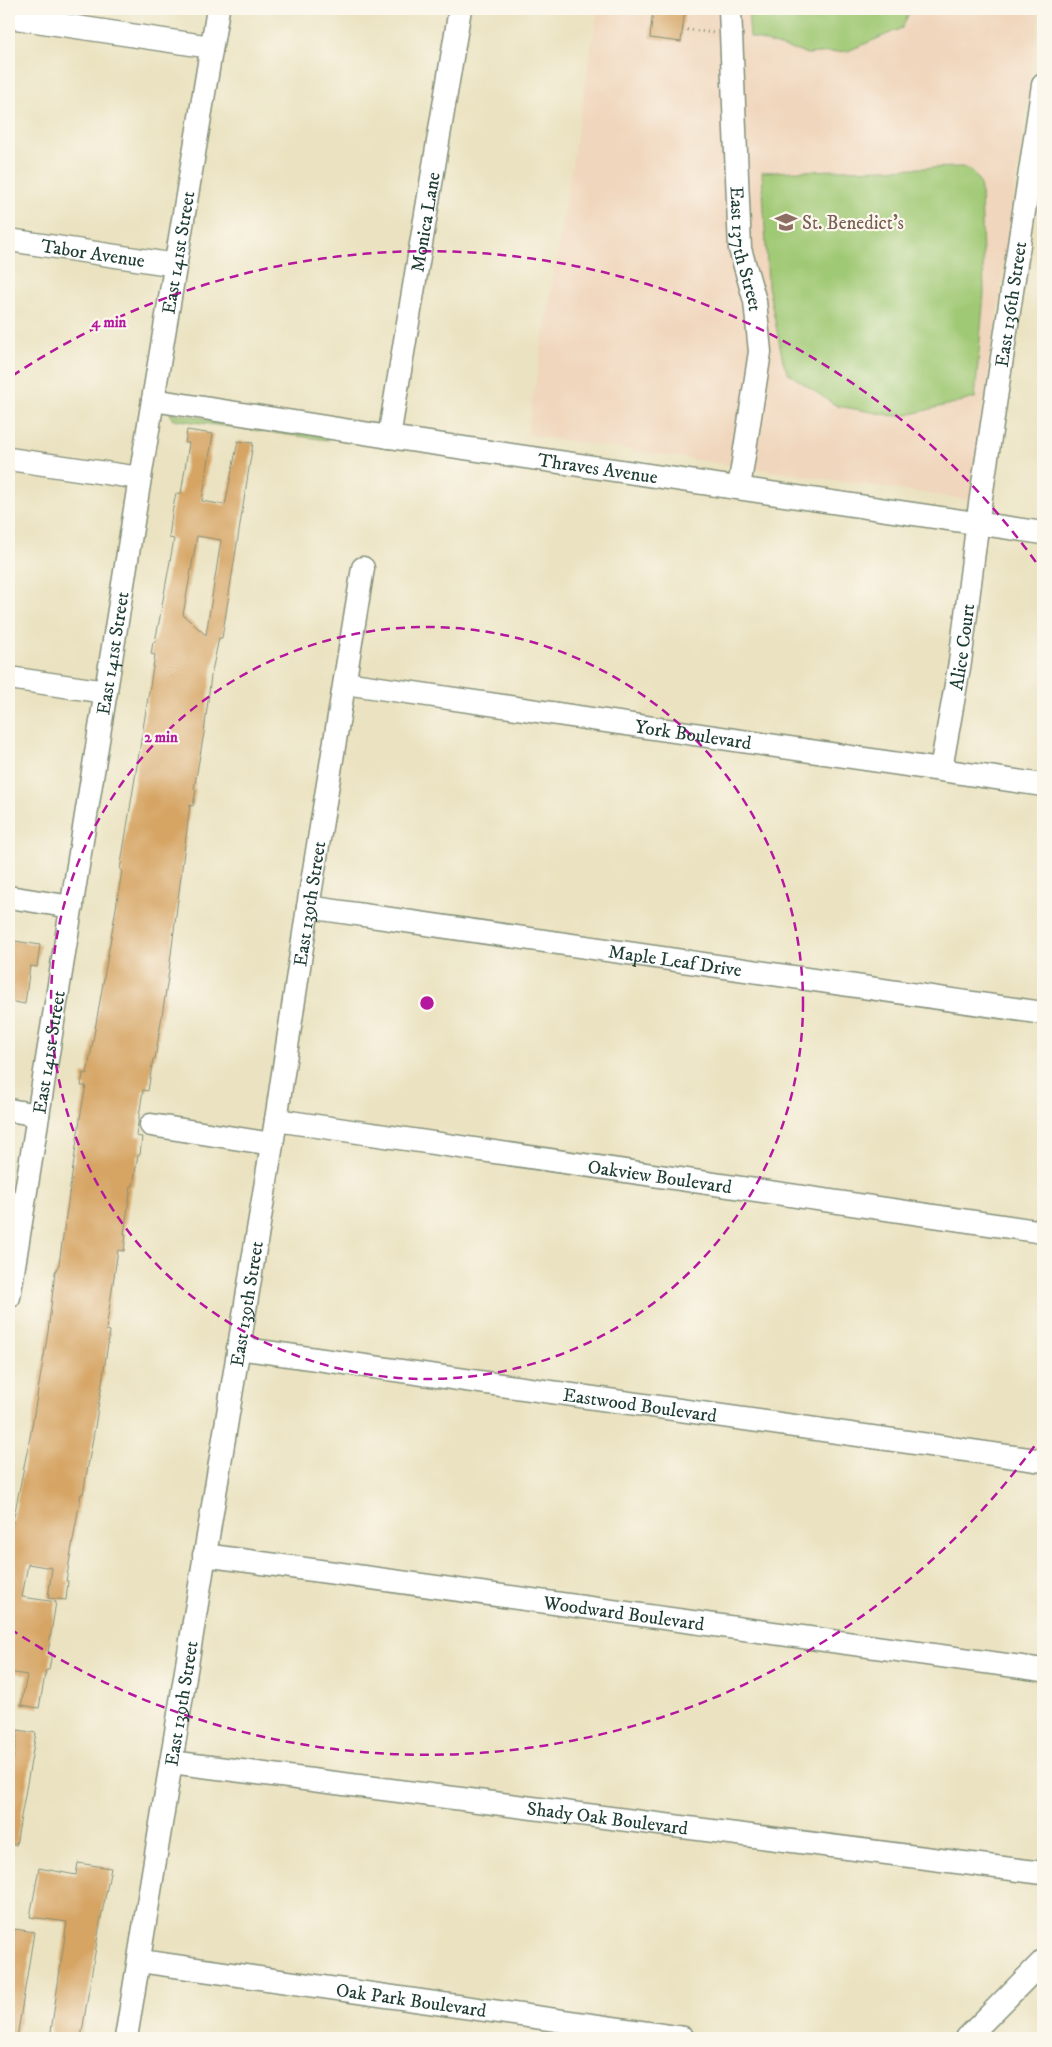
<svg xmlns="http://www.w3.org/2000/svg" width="1052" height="2047" viewBox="0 0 1052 2047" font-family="'IM FELL DW Pica',serif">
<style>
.built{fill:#f0d6bc}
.green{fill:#a0c975;stroke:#608354}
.building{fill:#d6a464;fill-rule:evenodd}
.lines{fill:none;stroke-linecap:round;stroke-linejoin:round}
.minor-casing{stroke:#84907a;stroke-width:25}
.path{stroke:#84907a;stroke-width:3;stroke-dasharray:1 4;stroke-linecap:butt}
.minor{stroke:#fff;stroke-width:22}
.ring{fill:none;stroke:#b5179e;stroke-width:2.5;stroke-dasharray:9 6}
.labels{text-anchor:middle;stroke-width:4.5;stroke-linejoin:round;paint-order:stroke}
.education-label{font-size:19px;fill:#785e54;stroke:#fbf7ec;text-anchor:start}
.street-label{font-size:19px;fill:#1f3d34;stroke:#fbf7ec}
.centre{fill:#b5179e;stroke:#fbf7ec;stroke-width:2.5}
.ring-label{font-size:15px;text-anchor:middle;font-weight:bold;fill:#b5179e;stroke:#fbf7ec;stroke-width:4.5;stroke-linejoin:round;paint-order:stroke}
</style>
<rect width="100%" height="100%" fill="#fbf7ec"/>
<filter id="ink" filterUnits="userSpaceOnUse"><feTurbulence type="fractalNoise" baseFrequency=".02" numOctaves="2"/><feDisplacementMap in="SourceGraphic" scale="10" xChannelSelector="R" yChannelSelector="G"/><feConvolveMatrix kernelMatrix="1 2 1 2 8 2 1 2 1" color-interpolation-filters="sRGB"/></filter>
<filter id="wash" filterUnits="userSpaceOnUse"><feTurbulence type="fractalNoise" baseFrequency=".0096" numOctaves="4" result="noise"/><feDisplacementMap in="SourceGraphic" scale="20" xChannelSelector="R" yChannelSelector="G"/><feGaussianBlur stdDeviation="1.12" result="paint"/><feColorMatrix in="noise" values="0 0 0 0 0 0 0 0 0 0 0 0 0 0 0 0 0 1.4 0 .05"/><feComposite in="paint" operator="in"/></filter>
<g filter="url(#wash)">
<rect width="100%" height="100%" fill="#eae2c0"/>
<path class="built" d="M 598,9 L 1040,9 L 971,500 L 527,435 Z"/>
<path class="green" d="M 748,9 L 911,9 L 902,28 L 848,51 L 807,54 L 750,37 Z
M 962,167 C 974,170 978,177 981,189 L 984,293 L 975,398 L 903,416 L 894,416 L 838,406 L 832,403 L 788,373 L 783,361 L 768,286 L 762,172 Z
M 170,413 L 328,436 L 328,440 L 172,419 Z"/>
<g id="blocks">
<path class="building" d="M 653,9 L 685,9 L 681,42 L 650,38 Z
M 187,430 L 213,434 L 202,501 L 225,505 L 238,441 L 253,443 L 222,638 L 219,638 L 211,676 L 204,733 L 194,789 L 196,790 L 193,806 L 190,805 L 168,978 L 155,1059 L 153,1059 L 148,1091 L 143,1090 L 136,1136 L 142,1137 L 140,1155 L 138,1155 L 133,1186 L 131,1186 L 124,1234 L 126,1234 L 124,1251 L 118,1250 L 106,1330 L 110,1331 L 96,1421 L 83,1494 L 81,1494 L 66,1581 L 68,1581 L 66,1600 L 48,1598 L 52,1568 L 28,1564 L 22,1597 L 56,1602 L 48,1652 L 52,1653 L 49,1670 L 46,1670 L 39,1708 L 21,1705 L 27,1675 L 9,1672 L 9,1541 L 30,1437 L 48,1332 L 55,1272 L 59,1264 L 81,1112 L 86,1086 L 81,1086 L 83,1073 L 87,1074 L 93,1041 L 115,914 L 122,870 L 120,870 L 155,655 L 151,654 L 153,642 L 155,642 L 159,622 L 174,539 L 169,538 L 172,513 L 176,493 L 181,494 L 189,443 L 185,443 ZM 197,536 L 221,540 L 206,635 L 183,615 Z
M 9,940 L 40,945 L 37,967 L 30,966 L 25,1004 L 9,1001 Z
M 18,1730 L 36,1733 L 16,1845 L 9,1844 L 9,1784 Z
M 78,1863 L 111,1868 L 100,1923 L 81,2038 L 50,2038 L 67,1922 L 30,1917 L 39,1868 L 76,1875 Z
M 15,1929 L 34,1932 L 17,2038 L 9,2038 L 9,1968 Z"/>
</g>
</g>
<g filter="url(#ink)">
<use href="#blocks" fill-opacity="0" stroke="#84907a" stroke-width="1"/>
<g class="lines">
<g class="minor-casing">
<g id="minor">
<path id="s1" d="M 730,9 L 740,249 L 755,301 L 760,352 L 739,488"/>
<path d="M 9,17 L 211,47"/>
<path id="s2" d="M 9,240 L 176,265"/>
<path id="s3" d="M 153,400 L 389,437 L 1043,533"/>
<path id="s4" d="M 389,437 L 460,9"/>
<path d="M 9,459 L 140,478"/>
<path d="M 9,678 L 106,692"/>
<path id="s5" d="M 345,683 L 1043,785"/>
<path id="s6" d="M 941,769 L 960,662 L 980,504 L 1043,85"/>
<path d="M 9,897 L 72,907"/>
<path id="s7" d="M 308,907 L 1043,1013"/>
<path d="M 9,1110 L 38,1115"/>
<path id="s8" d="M 276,1120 L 1043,1232"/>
<path d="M 151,1125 L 272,1144"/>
<path id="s9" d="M 9,1297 L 140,478 L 218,9"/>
<path id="s10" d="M 238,1348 L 1043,1461"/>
<path id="s11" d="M 204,1555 L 1043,1670"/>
<path id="s12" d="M 171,1762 L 1043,1873"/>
<path id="s13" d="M 140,1961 L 683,2038"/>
<path id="s14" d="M 126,2038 L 276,1120 L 308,907 L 363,568"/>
<path d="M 967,2038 L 1043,1961"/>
</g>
</g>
<path class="path" d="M 682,29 L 714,33"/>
<use href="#minor" class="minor"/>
</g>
</g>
<g class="ring">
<circle cx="427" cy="1003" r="376"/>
<path d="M1043 1434A752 752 0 0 1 12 1630M12 376A752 752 0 0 1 1043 572"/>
</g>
<defs>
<g id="school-bare" transform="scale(1.725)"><path d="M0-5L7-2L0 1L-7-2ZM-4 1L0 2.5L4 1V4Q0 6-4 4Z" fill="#8d6e63" stroke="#fbf7ec" stroke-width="2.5" paint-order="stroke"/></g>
</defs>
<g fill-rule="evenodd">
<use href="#school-bare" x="786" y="222"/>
</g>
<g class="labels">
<g class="education-label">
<text x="802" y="229">St. Benedict's</text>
</g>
<g class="street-label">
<text dy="7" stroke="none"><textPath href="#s4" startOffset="218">Monica Lane</textPath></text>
<text dy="7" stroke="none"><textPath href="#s1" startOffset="241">East 137th Street</textPath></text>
<text dy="7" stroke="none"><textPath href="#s2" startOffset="85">Tabor Avenue</textPath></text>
<text dy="7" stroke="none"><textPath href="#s9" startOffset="1058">East 141st Street</textPath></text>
<text dy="7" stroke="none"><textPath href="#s6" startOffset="470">East 136th Street</textPath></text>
<text dy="7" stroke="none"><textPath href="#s3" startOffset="450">Thraves Avenue</textPath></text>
<text dy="7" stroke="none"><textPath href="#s6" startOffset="124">Alice Court</textPath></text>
<text dy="7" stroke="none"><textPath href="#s9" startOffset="652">East 141st Street</textPath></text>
<text dy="7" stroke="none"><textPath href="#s5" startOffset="352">York Boulevard</textPath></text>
<text dy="7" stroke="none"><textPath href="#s14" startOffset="1149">East 139th Street</textPath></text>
<text dy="7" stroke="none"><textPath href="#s7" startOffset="371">Maple Leaf Drive</textPath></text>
<text dy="7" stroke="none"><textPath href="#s9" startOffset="248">East 141st Street</textPath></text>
<text dy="7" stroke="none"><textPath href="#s8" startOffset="388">Oakview Boulevard</textPath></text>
<text dy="7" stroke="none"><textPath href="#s14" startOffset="744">East 139th Street</textPath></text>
<text dy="7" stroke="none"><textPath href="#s10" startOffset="406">Eastwood Boulevard</textPath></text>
<text dy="7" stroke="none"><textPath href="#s11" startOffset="424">Woodward Boulevard</textPath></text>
<text dy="7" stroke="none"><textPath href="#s14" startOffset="339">East 139th Street</textPath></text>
<text dy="7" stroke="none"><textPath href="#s12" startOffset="440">Shady Oak Boulevard</textPath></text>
<text dy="7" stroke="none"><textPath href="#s13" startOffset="274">Oak Park Boulevard</textPath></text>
</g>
</g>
<circle cx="427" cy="1003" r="8" class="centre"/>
<g class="ring-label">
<text x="109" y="327">4 min</text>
<text x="161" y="742">2 min</text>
</g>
<rect width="1052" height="2047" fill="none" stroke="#fbf7ec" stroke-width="30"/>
</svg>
